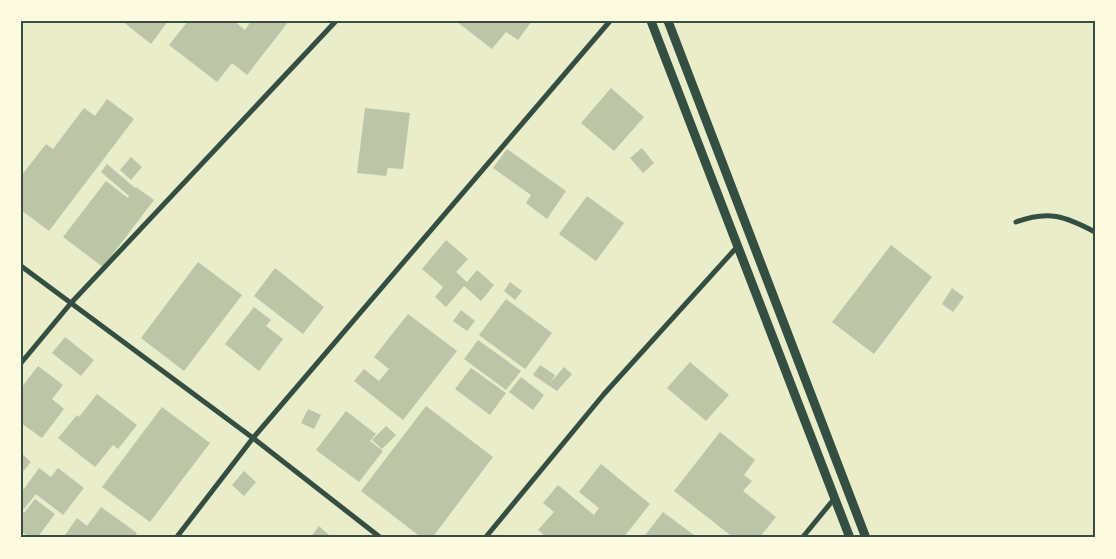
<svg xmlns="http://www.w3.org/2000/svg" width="1116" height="559" viewBox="0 0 1116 559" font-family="Rubik,sans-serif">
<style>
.building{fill:#bcc5a7}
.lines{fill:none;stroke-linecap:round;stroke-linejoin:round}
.minor{stroke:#344e41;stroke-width:5}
.tertiary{stroke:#344e41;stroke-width:9}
.neatline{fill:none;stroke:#344e41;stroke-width:2}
</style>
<rect width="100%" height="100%" fill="#e9edc9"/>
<path class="building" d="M 122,21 L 168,21 L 151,44 Z
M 188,21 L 234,21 L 245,30 L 251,21 L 289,21 L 247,75 L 232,63 L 217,82 L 169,45 Z
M 456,21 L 532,21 L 518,40 L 506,32 L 492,49 Z
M 611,88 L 644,117 L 614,151 L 581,123 Z
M 107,99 L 134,119 L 49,231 L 21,210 L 21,176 L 46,144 L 53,149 L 84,108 L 95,116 Z
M 365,108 L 410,113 L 403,169 L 388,168 L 386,176 L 357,173 Z
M 642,148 L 654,163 L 643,173 L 630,158 Z
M 507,149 L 566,191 L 547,219 L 526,203 L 531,195 L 493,168 Z
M 131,157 L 142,167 L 131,180 L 120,170 Z
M 107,164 L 135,188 L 136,187 L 154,200 L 103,267 L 63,237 L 106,181 L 128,198 L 129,196 L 101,172 Z
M 587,196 L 624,223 L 596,261 L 559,234 Z
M 446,240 L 468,259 L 456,272 L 467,282 L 477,270 L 494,285 L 481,301 L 464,286 L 446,307 L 435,297 L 443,287 L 422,269 Z
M 891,245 L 932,277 L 874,354 L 832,322 Z
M 198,262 L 242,295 L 184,371 L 141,338 Z
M 275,268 L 324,307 L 303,334 L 254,296 Z
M 510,282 L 522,291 L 515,300 L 504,291 Z
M 952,288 L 964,297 L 953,312 L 942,304 Z
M 506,299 L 552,333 L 525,369 L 479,335 Z
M 254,307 L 271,320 L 266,326 L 283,339 L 259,371 L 225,344 Z
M 461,310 L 475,321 L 467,331 L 453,321 Z
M 408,314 L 457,351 L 403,420 L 354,381 L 364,369 L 379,381 L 389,369 L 374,357 Z
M 65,337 L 94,360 L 81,376 L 52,353 Z
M 478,340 L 521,371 L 506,390 L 464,359 Z
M 690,362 L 729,395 L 706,421 L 667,388 Z
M 540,365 L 555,375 L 550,383 L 564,367 L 572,374 L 557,391 L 533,375 Z
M 38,366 L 63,385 L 52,399 L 64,409 L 42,438 L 21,423 L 21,388 Z
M 471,368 L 506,393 L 490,415 L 455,389 Z
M 521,377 L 544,395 L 533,410 L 509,392 Z
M 97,394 L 137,425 L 118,449 L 113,445 L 95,467 L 58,438 L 77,415 L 79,417 Z
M 426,406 L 493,457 L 432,538 L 422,538 L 361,491 Z
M 162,407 L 210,443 L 150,522 L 102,487 Z
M 308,409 L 321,415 L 314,429 L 301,423 Z
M 346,411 L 376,434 L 370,441 L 383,451 L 359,482 L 316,450 Z
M 386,426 L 396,435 L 382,449 L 372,440 Z
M 720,432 L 755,460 L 744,475 L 752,481 L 743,491 L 776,517 L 759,538 L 734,538 L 674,491 Z
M 21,453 L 31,462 L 21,474 Z
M 601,464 L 650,504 L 623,538 L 547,538 L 538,530 L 554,512 L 543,503 L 558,485 L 594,515 L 599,508 L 579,492 Z
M 39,468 L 51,477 L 58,468 L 84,488 L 63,515 L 36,494 L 24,509 L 21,507 L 21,488 L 24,489 Z
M 244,471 L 256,482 L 244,496 L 232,485 Z
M 35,499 L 55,514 L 37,538 L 30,538 L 21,531 L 21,510 L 24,513 Z
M 101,507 L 137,533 L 134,538 L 63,538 L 77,518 L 87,526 Z
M 663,512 L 698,538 L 643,538 Z
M 319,526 L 329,535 L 326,538 L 310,538 Z"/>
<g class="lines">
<path class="minor" d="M 1016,222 C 1048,210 1065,216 1095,232
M 21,266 L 253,438 L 381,538
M 21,363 L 71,303 L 336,21
M 176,538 L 253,438 L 610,21
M 485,538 L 604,394 L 737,247
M 802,538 L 834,499"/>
<path class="tertiary" d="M 651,21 L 850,538
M 668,21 L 866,538"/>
</g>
<rect width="1116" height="559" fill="none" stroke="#fefae0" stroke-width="45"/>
<rect x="22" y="22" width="1072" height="514" class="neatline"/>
</svg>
